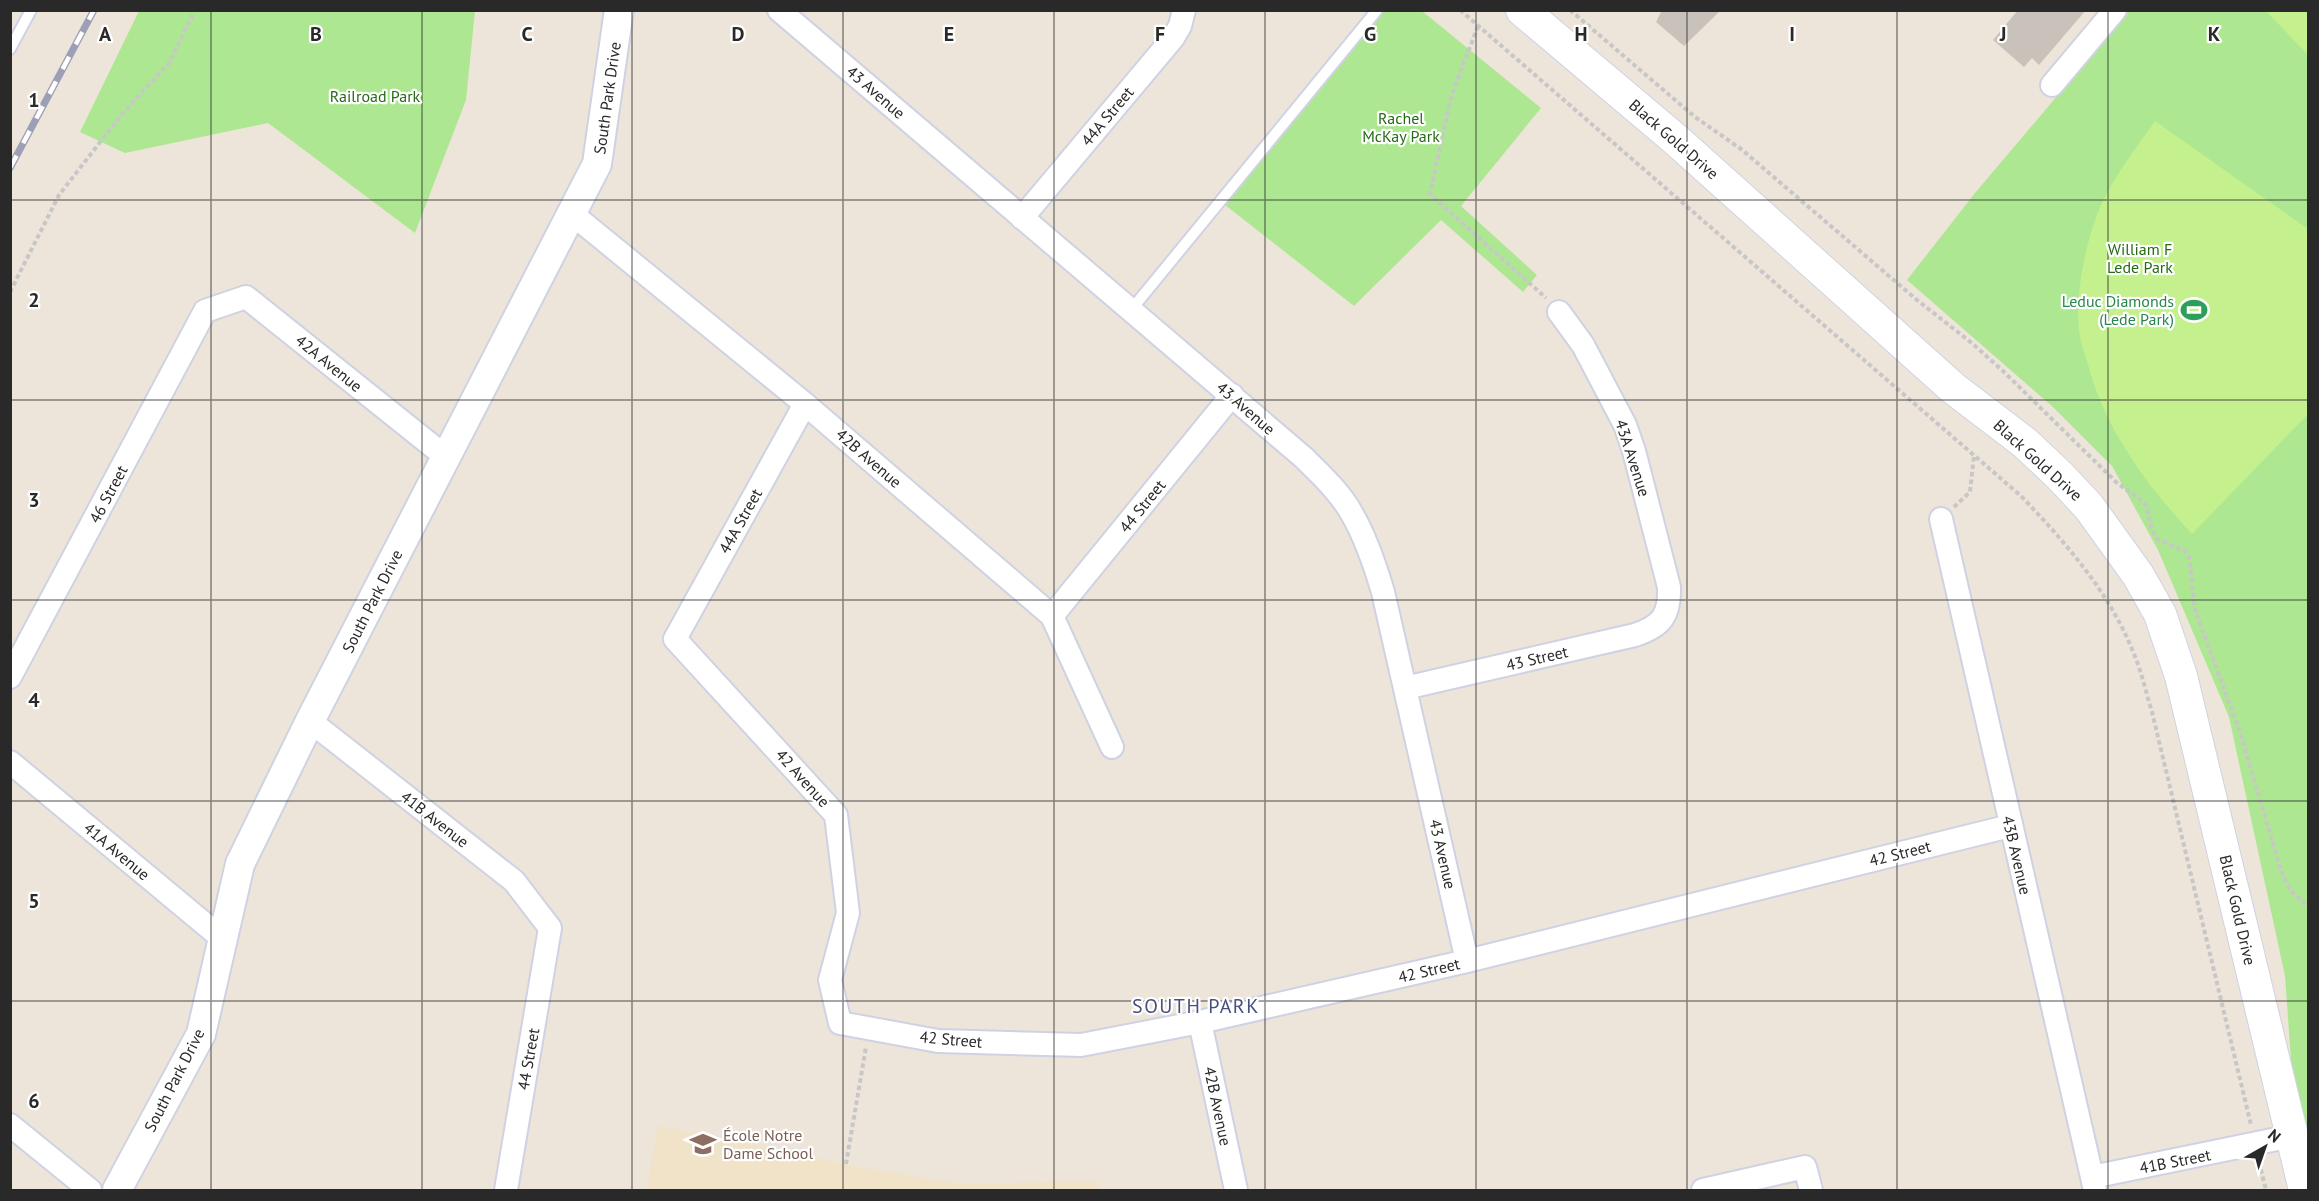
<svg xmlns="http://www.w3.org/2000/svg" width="2319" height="1201" viewBox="0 0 2319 1201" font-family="'PT Sans',sans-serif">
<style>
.education{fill:#f0e3c8}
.green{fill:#aee792}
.pitch{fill:#c4f08d}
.building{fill:#c8c2ba}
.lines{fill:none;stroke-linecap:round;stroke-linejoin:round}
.service-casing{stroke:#cfd2e3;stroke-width:14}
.minor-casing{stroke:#cfd2e3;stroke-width:26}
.tertiary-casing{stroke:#cfd2e3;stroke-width:32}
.secondary-casing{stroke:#cfd2e3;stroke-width:34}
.path{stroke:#c7c7c7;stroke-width:4;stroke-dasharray:4.5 3;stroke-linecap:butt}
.service{stroke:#fff;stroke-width:10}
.minor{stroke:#fff;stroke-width:22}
.tertiary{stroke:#fff;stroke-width:28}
.secondary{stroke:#fff;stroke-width:32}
.rail-casing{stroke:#9c9fb5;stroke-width:7}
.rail{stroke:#fff;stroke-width:4.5;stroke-dasharray:14;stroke-linecap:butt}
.grid{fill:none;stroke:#292929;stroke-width:1.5;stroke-opacity:0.55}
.labels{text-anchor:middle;stroke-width:4.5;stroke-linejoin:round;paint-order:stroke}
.street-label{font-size:16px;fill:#292929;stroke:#fff}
.park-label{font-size:16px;fill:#256b15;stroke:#fff}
.leisure-label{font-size:16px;fill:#27864d;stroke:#fff;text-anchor:end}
.education-label{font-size:16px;fill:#785e54;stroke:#fff;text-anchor:start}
.quarter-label{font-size:20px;letter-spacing:1.5px;fill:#474f7d;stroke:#fff}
.grid-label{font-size:20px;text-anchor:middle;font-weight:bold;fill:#292929;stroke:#fff;stroke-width:4.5;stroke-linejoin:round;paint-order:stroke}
</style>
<rect width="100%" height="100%" fill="#ede5da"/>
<path class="education" d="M 658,1125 L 864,1168 L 962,1184 L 1097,1181 L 1099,1190 L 646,1190 Z"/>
<path class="green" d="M 139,11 L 475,11 L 466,100 L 415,233 L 268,123 L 125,153 L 80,132 Z
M 1372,11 L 1422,11 L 1541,108 L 1461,206 L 1537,275 L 1523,292 L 1441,220 L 1354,306 L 1220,201 Z
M 2129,11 L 2308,11 L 2308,1137 L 2291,1060 L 2285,976 L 2229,717 L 2158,550 L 2112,466 L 2053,407 L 1907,280 L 1975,193 Z"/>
<path class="pitch" d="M 2266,11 L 2308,11 L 2308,55 Z
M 2155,121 L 2308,229 L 2308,414 L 2192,534 C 2145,483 2104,428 2087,361 C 2084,351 2080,340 2079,330 C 2075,292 2086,240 2101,205 C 2115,175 2136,148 2155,121 Z"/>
<path class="building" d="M 1662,10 L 1721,10 L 1684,46 L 1656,22 Z
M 2018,10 L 2086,10 L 2039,65 L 2032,58 L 2024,67 L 1993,40 Z"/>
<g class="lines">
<g class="service-casing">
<path id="service" d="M 10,49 L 31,10
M 1131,310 L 1377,10"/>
</g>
<g class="minor-casing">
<path id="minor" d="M 779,10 L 1303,457 C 1320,474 1340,492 1352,514 C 1366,538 1375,565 1383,592 L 1467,961
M 2052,85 L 2115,10
M 571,213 L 805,404 L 1052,616 L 1112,747
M 1022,218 L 1173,38 L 1180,26 L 1184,10
M 805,404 L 675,639 L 836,815 L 848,913 L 830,980 L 840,1023 L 938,1041 L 1081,1045 L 1200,1022 L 1467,961 L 2010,826
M 1941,519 L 2095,1190
M 1052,616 L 1232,395
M 10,677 L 205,311 L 246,297 L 446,457
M 1405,688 L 1635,635 C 1662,626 1670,615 1669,587 L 1634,451 L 1625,425 L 1583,345 L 1559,312
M 310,721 L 514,881 L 550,928 L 506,1190
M 10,762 L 224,940
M 1200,1022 L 1236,1190
M 10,1125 L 90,1190
M 2092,1177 L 2292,1136
M 1703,1190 L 1805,1167 L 1811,1190"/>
</g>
<g class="tertiary-casing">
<path id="tertiary" d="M 117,1190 L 201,1034 L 240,864 L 310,721 L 597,164 L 619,10"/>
</g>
<g class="secondary-casing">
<path id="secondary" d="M 1522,10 L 1675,139 L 1953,388 L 2025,443 L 2060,476 L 2089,507 L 2138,575 L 2160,614 L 2181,676 L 2305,1190"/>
</g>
<path class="path" d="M 1460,10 L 2021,496 C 2066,543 2110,593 2134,654 C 2142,673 2146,693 2152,712 L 2251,1125
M 1570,10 L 1695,117 L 1741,149 L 1917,300 L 1973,344 L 2003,371 L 2117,483 L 2141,500 L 2146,505 L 2152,530 L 2157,539 L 2185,551 L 2189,557 L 2195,610 L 2240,732 L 2281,871 L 2290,890 L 2308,907
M 1478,26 L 1451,97 L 1430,194 L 1546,298
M 10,292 L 59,195 L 122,114 L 169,63 L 195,10
M 1954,507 L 1970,492 L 1974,455
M 2259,1162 L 2266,1190
M 846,1164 L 866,1047"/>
<use href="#service" class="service"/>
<use href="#minor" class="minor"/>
<use href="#tertiary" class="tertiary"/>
<use href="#secondary" class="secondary"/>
<g class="rail-casing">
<path id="rail" d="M 10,168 L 94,10"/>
</g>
<use href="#rail" class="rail"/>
</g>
<path class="grid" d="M 211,10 L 211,1190M 422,10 L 422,1190M 632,10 L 632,1190M 843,10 L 843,1190M 1054,10 L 1054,1190M 1265,10 L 1265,1190M 1476,10 L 1476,1190M 1687,10 L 1687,1190M 1897,10 L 1897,1190M 2108,10 L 2108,1190M 10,200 L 2308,200M 10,400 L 2308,400M 10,600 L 2308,600M 10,801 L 2308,801M 10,1001 L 2308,1001"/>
<defs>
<g id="stadium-bare" transform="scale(2.07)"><path d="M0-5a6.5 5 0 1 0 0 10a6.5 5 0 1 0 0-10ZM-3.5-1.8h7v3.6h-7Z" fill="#2e9e5b" stroke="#fff" stroke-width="2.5" paint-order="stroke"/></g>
<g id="school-bare" transform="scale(2.07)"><path d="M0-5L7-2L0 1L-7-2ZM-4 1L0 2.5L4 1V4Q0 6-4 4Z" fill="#8d6e63" stroke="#fff" stroke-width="2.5" paint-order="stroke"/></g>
</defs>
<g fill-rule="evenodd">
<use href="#stadium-bare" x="2194" y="310"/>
<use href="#school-bare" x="703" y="1144"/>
</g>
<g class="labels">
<g class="street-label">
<text transform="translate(876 92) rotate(41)" y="6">43 Avenue</text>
<text transform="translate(607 98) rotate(-82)" y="6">South Park Drive</text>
<text transform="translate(1107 116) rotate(-50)" y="6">44A Street</text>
<text transform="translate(1674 139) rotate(41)" y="6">Black Gold Drive</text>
<text transform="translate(329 363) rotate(39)" y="6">42A Avenue</text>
<text transform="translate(1246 408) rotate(41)" y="6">43 Avenue</text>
<text transform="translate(869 458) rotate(41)" y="6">42B Avenue</text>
<text transform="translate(1633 458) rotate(72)" y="6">43A Avenue</text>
<text transform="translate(2038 460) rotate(42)" y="6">Black Gold Drive</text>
<text transform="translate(108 494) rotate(-62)" y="6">46 Street</text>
<text transform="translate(1142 506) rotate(-51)" y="6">44 Street</text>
<text transform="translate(740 521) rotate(-61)" y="6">44A Street</text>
<text transform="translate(372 601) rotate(-63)" y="6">South Park Drive</text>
<text transform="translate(1537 658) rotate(-13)" y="6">43 Street</text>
<text transform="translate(803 778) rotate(48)" y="6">42 Avenue</text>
<text transform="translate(435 819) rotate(38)" y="6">41B Avenue</text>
<text transform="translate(117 851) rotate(40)" y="6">41A Avenue</text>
<text transform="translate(1900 853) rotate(-14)" y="6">42 Street</text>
<text transform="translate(1443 854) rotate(77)" y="6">43 Avenue</text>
<text transform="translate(2017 855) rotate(77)" y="6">43B Avenue</text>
<text transform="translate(2238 910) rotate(77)" y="6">Black Gold Drive</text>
<text transform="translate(1429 970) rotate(-13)" y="6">42 Street</text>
<text transform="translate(951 1039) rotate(5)" y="6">42 Street</text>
<text transform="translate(528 1059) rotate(-80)" y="6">44 Street</text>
<text transform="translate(174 1080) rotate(-63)" y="6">South Park Drive</text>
<text transform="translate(1218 1106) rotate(78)" y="6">42B Avenue</text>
<text transform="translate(2175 1161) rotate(-11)" y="6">41B Street</text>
</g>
<g class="park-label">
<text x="375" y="102">Railroad Park</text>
<text x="1401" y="124">Rachel<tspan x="1401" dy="18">McKay Park</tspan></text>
<text x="2140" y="255">William F<tspan x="2140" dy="18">Lede Park</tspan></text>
</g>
<g class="leisure-label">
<text x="2174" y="307">Leduc Diamonds<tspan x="2174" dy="18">(Lede Park)</tspan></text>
</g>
<g class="education-label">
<text x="723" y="1141">École Notre<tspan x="723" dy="18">Dame School</tspan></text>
</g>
<g class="quarter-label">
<text x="1196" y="1013">SOUTH PARK</text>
</g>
</g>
<g class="grid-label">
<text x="105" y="41">A</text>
<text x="316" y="41">B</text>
<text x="527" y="41">C</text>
<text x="738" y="41">D</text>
<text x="949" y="41">E</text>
<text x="1160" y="41">F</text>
<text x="1370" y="41">G</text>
<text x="1581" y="41">H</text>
<text x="1792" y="41">I</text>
<text x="2003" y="41">J</text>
<text x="2214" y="41">K</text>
<text x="34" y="107">1</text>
<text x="34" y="307">2</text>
<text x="34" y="507">3</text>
<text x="34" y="707">4</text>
<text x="34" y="908">5</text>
<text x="34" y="1108">6</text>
</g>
<rect width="2319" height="1201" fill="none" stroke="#292929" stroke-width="24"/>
<g transform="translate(2265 1147) rotate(40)" stroke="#ffffff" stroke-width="4.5" paint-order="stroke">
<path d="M0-4.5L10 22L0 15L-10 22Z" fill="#292929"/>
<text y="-9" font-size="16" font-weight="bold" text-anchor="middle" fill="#292929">N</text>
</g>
</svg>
